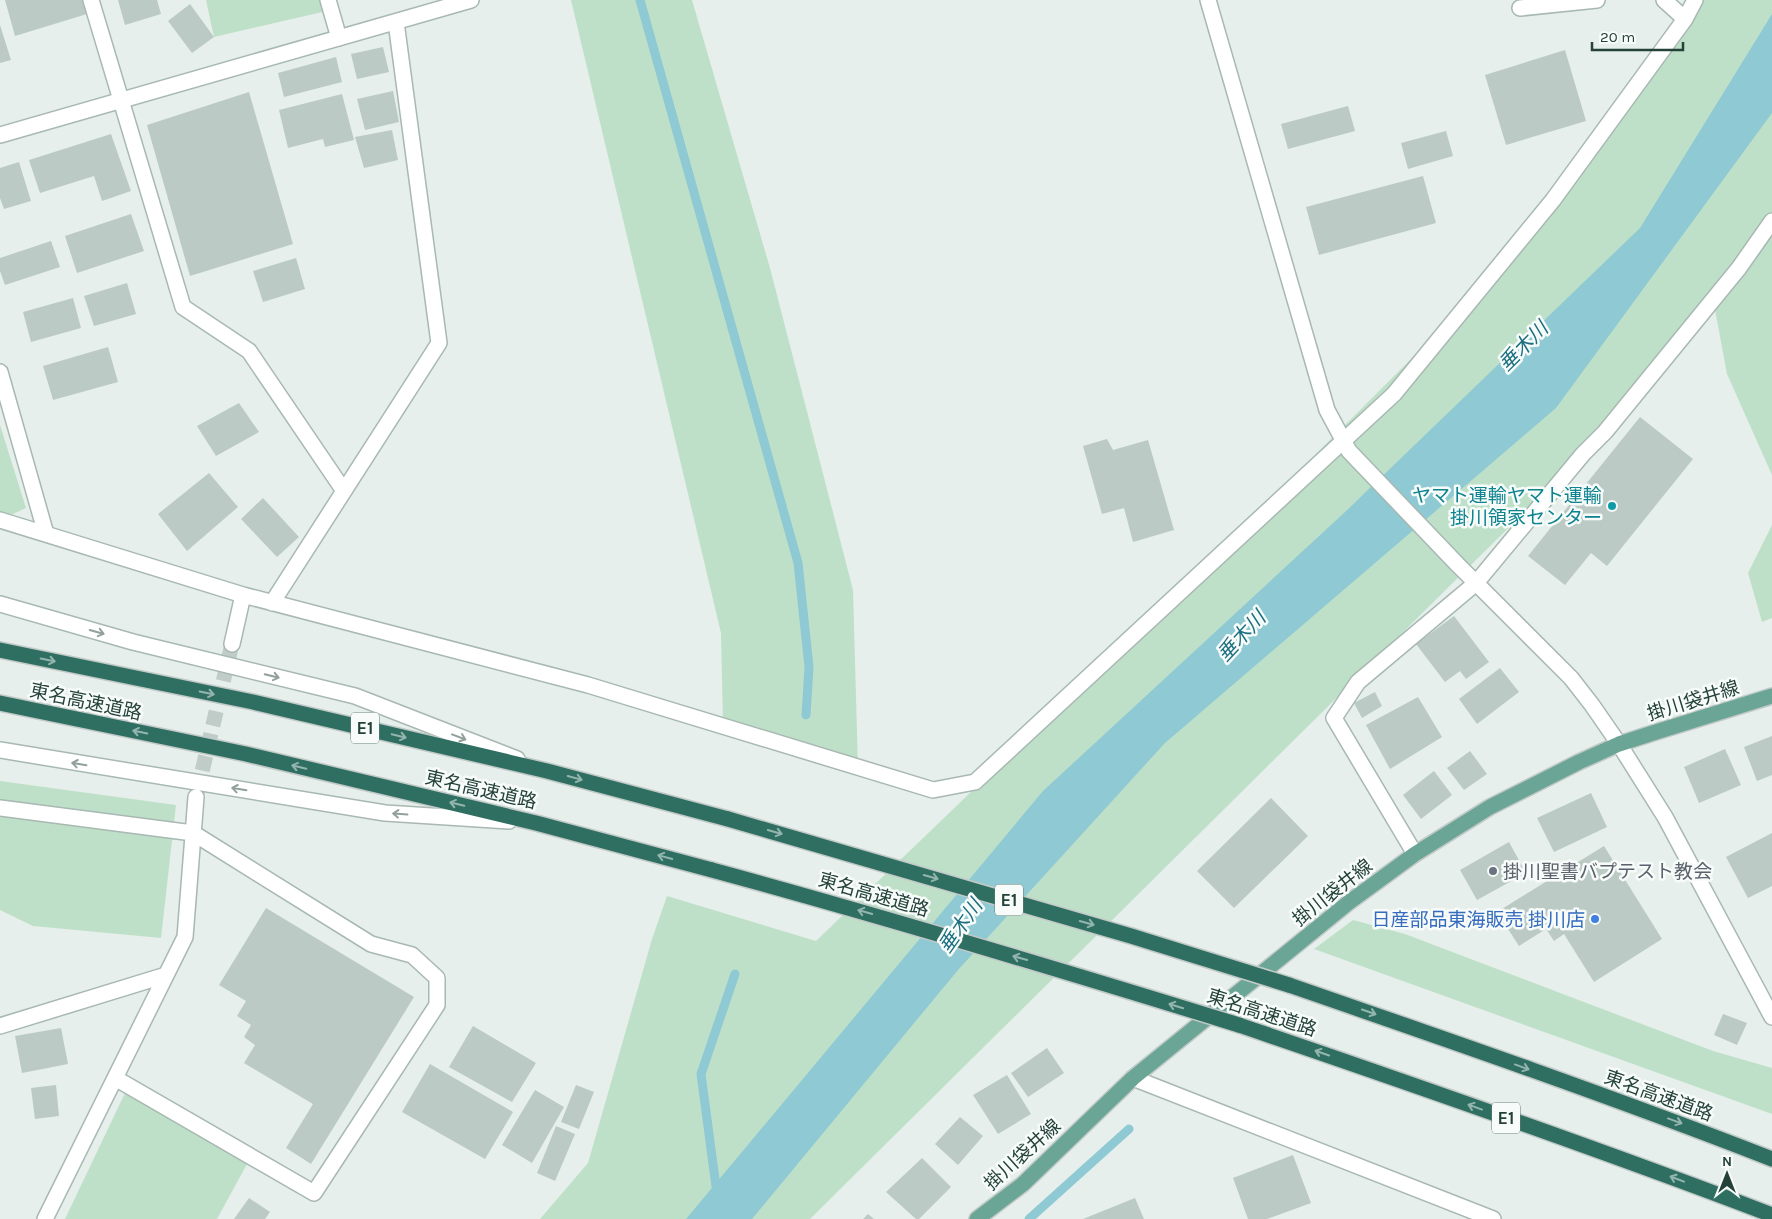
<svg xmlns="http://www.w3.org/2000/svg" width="1772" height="1219" viewBox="0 0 1772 1219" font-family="Karla,'Noto Sans JP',sans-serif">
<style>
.green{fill:#bfe0c8}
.water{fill:#8ec9d4}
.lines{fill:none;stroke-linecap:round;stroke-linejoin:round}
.stream{stroke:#8ec9d4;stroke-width:9}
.building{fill:#bbcac4}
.minor-tunnel{stroke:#bfccc8;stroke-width:15;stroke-dasharray:15 8;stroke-linecap:butt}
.minor-casing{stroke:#a8b8b2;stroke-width:18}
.major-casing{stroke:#c2cac8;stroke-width:18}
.highway-casing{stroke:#c2cac8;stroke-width:18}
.minor{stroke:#fff;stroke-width:15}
.major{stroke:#6aa596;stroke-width:15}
.highway{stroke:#2f6f62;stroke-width:15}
.highway-bridge-casing{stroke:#c2cac8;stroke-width:18;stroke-linecap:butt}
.highway-bridge{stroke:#2f6f62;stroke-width:15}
.oneway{stroke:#92a09c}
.oneway2{stroke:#93b5ae}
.culture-dot{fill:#0f9aa8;stroke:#f7fbf9;stroke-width:2}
.worship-dot{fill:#6b7280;stroke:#f7fbf9;stroke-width:2}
.shop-dot{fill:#3f7fe0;stroke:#f7fbf9;stroke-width:2}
.labels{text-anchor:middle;stroke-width:5;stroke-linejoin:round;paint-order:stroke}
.shield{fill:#f7fbf9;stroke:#637a73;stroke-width:1}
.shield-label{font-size:18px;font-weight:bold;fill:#24423a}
.culture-label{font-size:19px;fill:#0d838f;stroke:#f7fbf9;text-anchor:end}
.street-label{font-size:19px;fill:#24423a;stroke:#f7fbf9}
.worship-label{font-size:19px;fill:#5b616d;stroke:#f7fbf9;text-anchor:start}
.shop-label{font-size:19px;fill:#366cbe;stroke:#f7fbf9;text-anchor:end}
.water-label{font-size:20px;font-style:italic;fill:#1c6f80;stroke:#f7fbf9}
</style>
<rect width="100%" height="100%" fill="#e6efeb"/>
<path class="green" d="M 206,0 L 328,0 L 331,10 L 214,37 Z
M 571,0 L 692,0 L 770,268 L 853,590 L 858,768 L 723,726 L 721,633 Z
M 1697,0 L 1772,0 L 1772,475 L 1727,374 L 1713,299 L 1583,454 L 810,1219 L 540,1219 L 588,1163 L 652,939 L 667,896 L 816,941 L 1153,617 L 1475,295 Z
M 0,425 L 26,508 L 4,518 L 0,516 Z
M 1772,525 L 1772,618 L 1762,622 L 1748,573 Z
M 0,781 L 176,805 L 161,938 L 33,926 L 0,910 Z
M 1353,920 L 1405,934 L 1713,1051 L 1772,1068 L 1772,1114 L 1314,949 Z
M 125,1093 L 247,1164 L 217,1219 L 65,1219 Z"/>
<path class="water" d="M 1772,14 L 1772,113 L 1556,408 L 1165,743 L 958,970 L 752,1219 L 686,1219 L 1043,791 L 1344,513 L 1640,228 Z"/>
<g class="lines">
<path class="stream" d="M 640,0 L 798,563 L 809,667 L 806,715
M 717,1194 L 701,1074 L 735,974
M 1029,1219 L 1129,1129"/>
</g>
<path class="building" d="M 5,0 L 83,0 L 87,14 L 15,36 Z
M 118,0 L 157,0 L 161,14 L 125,25 Z
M 190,4 L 214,37 L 192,53 L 168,21 Z
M 0,25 L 11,60 L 0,63 Z
M 383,47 L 389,72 L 357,79 L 351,54 Z
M 1565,50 L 1586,121 L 1506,145 L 1485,75 Z
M 336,57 L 342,82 L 284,97 L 278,73 Z
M 393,91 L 399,122 L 365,130 L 357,99 Z
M 249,92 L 293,244 L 190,276 L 147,125 Z
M 342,94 L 354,140 L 325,147 L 323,139 L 288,148 L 279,110 Z
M 1348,106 L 1355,131 L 1288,149 L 1281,124 Z
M 392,130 L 398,160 L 364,168 L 355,137 Z
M 1446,131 L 1453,156 L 1408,169 L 1401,143 Z
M 111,134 L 131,191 L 102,201 L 94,176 L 40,193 L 29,160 Z
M 19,162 L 31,201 L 4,209 L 0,198 L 0,168 Z
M 1423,176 L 1436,223 L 1319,255 L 1306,207 Z
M 131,214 L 144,251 L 77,273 L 65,236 Z
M 51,241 L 60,267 L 5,285 L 0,271 L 0,258 Z
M 296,258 L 305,289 L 263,302 L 253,271 Z
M 127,283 L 136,314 L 94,326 L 84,296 Z
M 73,298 L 81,328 L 31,342 L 23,312 Z
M 108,347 L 118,382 L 53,400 L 43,366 Z
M 239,403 L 259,432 L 216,456 L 197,426 Z
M 1640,417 L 1693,459 L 1607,566 L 1591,553 L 1565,585 L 1528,556 Z
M 1107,439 L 1113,450 L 1148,440 L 1174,530 L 1133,542 L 1124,508 L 1102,514 L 1083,446 Z
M 209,473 L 238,507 L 187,551 L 158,514 Z
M 263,498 L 299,537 L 277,557 L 241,519 Z
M 1454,616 L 1489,662 L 1466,679 L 1460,671 L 1445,682 L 1416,644 Z
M 1500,668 L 1519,692 L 1477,724 L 1459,699 Z
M 1375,692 L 1382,706 L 1362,718 L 1354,703 Z
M 1418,697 L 1442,737 L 1390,769 L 1366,725 Z
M 1772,736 L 1772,775 L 1757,781 L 1744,747 Z
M 1725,749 L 1741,785 L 1699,803 L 1684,767 Z
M 1470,751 L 1487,774 L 1464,790 L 1447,768 Z
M 1434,771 L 1452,795 L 1421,819 L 1403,795 Z
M 1591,793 L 1607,827 L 1554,852 L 1537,818 Z
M 1271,798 L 1308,836 L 1234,908 L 1197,871 Z
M 1772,833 L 1772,886 L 1748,898 L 1726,857 Z
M 1509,842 L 1526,873 L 1477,900 L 1460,870 Z
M 1604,846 L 1662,939 L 1594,982 L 1564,934 L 1554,941 L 1546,929 L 1519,946 L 1497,912 Z
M 266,908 L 414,997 L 311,1164 L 286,1148 L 313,1104 L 244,1063 L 255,1045 L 244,1037 L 251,1025 L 237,1016 L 246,1001 L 219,985 Z
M 1723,1014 L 1747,1023 L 1737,1045 L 1714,1035 Z
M 473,1026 L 536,1063 L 512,1102 L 449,1067 Z
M 61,1028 L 68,1064 L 22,1073 L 15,1036 Z
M 1047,1048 L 1064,1073 L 1028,1097 L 1011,1073 Z
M 430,1064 L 513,1112 L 485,1159 L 402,1112 Z
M 1007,1075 L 1031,1114 L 998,1134 L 973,1095 Z
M 56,1085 L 59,1116 L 35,1119 L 31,1088 Z
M 576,1085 L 594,1092 L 579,1129 L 561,1122 Z
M 535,1090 L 564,1107 L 532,1163 L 502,1145 Z
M 960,1117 L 983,1136 L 958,1165 L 935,1144 Z
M 556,1126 L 575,1134 L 555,1181 L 537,1173 Z
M 1293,1155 L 1311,1203 L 1267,1219 L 1248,1219 L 1233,1178 Z
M 922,1158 L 951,1187 L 919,1219 L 916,1219 L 886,1192 Z
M 249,1198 L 270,1212 L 265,1219 L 234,1219 Z
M 1135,1198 L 1144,1219 L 1083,1219 Z
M 868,1214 L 874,1219 L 863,1219 Z"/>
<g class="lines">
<path class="minor-tunnel" d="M 197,793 L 232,644"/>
<g class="minor-casing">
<path id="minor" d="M 91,0 L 183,307 L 249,351 L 344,491
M 328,0 L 339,38
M 1208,0 L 1327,410 L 1349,451 L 1458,565 L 1571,678 L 1592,705 L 1619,744 L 1665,817 L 1772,1017
M 1664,0 L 1685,19
M 1520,8 L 1597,0
M 0,135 L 471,0
M 0,372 L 46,534
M 0,520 L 243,595 L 588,685 L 933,790 L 975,782 L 1394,394 L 1553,200 L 1685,19 L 1695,0
M 272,603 L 439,343 L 396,22
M 0,604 L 133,642 L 355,696 L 517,759
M 232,644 L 243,595
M 0,750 L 385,813 L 509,821
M 0,808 L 193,833 L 371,944 L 412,955 L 437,978 L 437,1005 L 314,1193 L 115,1078
M 1415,854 L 1334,718 L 1358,682 L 1476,583 L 1583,454 L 1605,432 L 1739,268 L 1772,221
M 0,1026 L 166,975
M 1133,1078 L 1493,1219
M 45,1219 L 185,937 L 196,797"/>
</g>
<g class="major-casing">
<path id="major" d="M 977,1219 L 1023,1184 L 1133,1078 L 1348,903 L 1415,854 L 1490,807 L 1579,762 L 1619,744 L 1656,732 L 1772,696"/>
</g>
<g class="highway-casing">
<path id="highway" d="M 0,650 L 253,702 L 547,771 L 728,819
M 0,703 L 246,754 L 536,823 L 712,870
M 1289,985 C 1451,1041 1613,1097 1772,1159
M 1239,1025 C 1418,1086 1596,1148 1772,1215"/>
</g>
<use href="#minor" class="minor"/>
<use href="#major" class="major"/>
<use href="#highway" class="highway"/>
<g class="highway-bridge-casing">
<path id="highway-bridge" d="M 728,819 L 1131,936 L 1289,985
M 712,870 C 889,918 1064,971 1239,1025"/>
</g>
<use href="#highway-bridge" class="highway-bridge"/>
</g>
<defs><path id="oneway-shaft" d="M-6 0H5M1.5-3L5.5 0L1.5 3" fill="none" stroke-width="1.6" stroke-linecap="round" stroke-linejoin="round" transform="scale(1.25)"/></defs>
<g class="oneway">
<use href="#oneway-shaft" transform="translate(97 632) rotate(16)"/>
<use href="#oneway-shaft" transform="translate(272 676) rotate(14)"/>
<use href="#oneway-shaft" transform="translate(459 737) rotate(21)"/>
<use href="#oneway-shaft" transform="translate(79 764) rotate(-171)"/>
<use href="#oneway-shaft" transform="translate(239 789) rotate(-171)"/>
<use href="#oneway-shaft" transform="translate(400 814) rotate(-176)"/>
</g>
<g class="oneway2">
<use href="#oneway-shaft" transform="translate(48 660) rotate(12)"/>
<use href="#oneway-shaft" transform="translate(207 693) rotate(12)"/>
<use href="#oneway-shaft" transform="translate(140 732) rotate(-168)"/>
<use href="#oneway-shaft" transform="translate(399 736) rotate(13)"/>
<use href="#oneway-shaft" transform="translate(299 767) rotate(-167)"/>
<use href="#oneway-shaft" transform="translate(575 778) rotate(15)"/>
<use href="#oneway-shaft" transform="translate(457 804) rotate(-167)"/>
<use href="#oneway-shaft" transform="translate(775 832) rotate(16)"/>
<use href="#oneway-shaft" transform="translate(665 857) rotate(-165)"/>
<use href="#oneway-shaft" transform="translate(931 877) rotate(16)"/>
<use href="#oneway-shaft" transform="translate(865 912) rotate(-164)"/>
<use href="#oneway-shaft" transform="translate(1087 923) rotate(16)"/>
<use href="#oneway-shaft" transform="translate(1020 958) rotate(-164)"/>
<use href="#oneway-shaft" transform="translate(1176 1006) rotate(-163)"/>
<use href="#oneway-shaft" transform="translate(1369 1012) rotate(19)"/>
<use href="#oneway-shaft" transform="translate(1322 1053) rotate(-161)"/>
<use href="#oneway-shaft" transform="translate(1522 1067) rotate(20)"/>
<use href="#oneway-shaft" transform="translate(1475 1107) rotate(-160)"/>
<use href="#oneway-shaft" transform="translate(1675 1121) rotate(20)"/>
<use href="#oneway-shaft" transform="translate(1677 1179) rotate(-159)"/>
</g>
<circle class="culture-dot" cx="1612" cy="506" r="5"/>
<circle class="worship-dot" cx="1493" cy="871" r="5"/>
<circle class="shop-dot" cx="1595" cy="919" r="5"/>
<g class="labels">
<g class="shield">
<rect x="351" y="712.5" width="28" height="31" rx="4"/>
<rect x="995" y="884.5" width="28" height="31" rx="4"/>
<rect x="1492" y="1102.5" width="28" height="31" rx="4"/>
</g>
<g class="shield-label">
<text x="365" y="734">E1</text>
<text x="1009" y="906">E1</text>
<text x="1506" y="1124">E1</text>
</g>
<g class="culture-label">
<text x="1602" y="502">ヤマト運輸ヤマト運輸<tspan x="1602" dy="22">掛川領家センター</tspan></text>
</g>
<g class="street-label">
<text transform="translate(1693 700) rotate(-17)" y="7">掛川袋井線</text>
<text transform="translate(86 701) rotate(12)" y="7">東名高速道路</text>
<text transform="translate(481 789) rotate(13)" y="7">東名高速道路</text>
<text transform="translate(1332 892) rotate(-38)" y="7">掛川袋井線</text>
<text transform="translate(874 894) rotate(16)" y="7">東名高速道路</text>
<text transform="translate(1262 1012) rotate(18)" y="7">東名高速道路</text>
<text transform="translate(1659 1095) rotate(20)" y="7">東名高速道路</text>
<text transform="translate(1022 1154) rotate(-42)" y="7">掛川袋井線</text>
</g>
<g class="worship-label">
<text x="1503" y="878">掛川聖書バプテスト教会</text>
</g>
<g class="shop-label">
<text x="1585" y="926">日産部品東海販売 掛川店</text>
</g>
<g class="water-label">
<text transform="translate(1523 346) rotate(-45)" y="7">垂木川</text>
<text transform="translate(1241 636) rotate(-47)" y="7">垂木川</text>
<text transform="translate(960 926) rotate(-55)" y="7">垂木川</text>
</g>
</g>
<g transform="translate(1727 1174)" stroke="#f7fbf9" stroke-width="4" paint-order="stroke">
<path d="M0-4L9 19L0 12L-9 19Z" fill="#24423a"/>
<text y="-8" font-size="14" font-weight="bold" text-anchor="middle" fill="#24423a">N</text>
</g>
<path d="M1592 42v8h91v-8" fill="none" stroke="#24423a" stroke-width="2.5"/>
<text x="1600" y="42" font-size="15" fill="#24423a" stroke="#f7fbf9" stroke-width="4" paint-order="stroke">20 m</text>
</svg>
